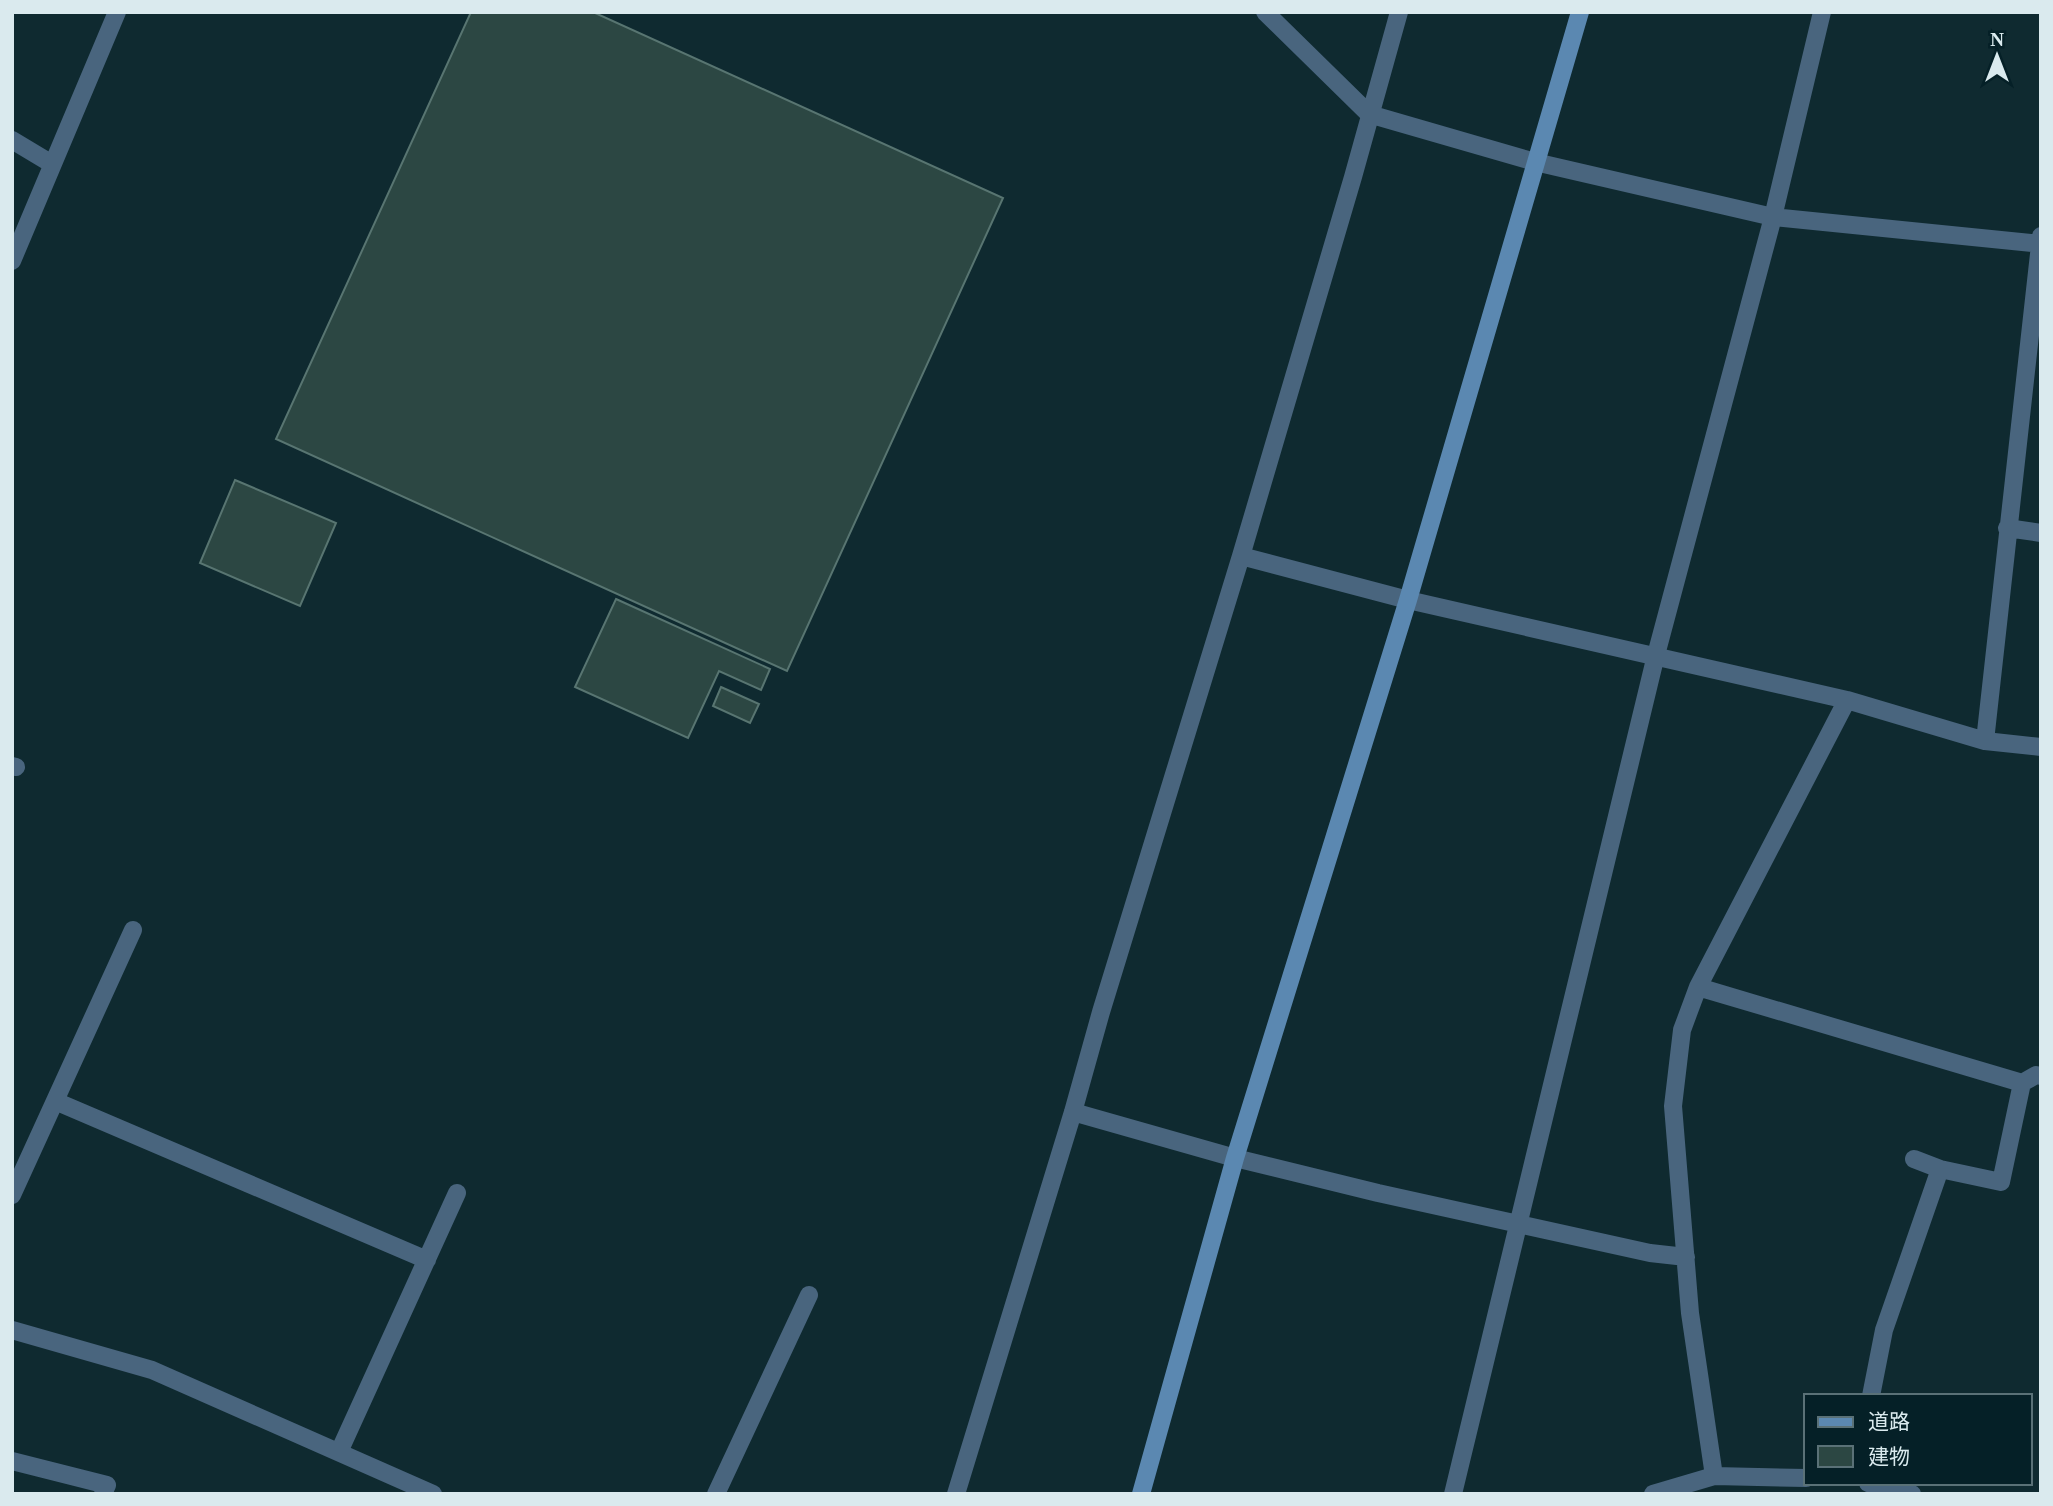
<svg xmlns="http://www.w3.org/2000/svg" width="2053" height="1506" viewBox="0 0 2053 1506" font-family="'Times New Roman','Noto Sans JP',serif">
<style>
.building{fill:#2c4743;stroke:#587571;stroke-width:2}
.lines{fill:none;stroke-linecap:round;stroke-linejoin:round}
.street{stroke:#49657e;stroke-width:18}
.secondary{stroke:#5b88b1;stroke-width:18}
</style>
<rect width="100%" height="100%" fill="#0f2a30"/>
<path class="building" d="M 471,12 L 593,12 L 1003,198 L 787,671 L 276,439 Z
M 235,480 L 336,523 L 300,606 L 200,563 Z
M 616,599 L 770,669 L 761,690 L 719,671 L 688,738 L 575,687 Z
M 721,687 L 759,704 L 750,723 L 713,706 Z"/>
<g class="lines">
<path class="street" d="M 1265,12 L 1369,114 L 1535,162 L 1773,217 L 2041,244
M 12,140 L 52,164
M 12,261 L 117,12
M 2007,528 L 2041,533
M 1241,556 L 1408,600 L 1847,700 L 1985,741 L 2041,747
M 1985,741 L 2041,236
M 12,766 L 16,767
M 1698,987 L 2022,1083 L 2036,1075 L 2041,1076
M 55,1101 L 427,1260
M 1073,1112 L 1235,1158 L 1378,1193 L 1650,1253 L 1686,1257
M 1914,1159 L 1940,1169
M 12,1195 L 133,930
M 12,1330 L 152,1370 L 433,1494
M 1871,1396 L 1884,1330 L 1940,1169 L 2001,1182 L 2022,1083
M 339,1452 L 457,1193
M 12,1461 L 107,1485 L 103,1494
M 1714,1476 L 1690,1313 L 1673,1106 L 1682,1030 L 1698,987 L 1847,700
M 1868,1483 L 1912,1494
M 716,1494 L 809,1295
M 956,1494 L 1073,1112 L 1101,1012 L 1241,556 L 1353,177 L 1399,12
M 1453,1494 L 1656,655 L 1773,217 L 1822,12
M 1653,1494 L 1714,1476 L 1806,1478"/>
<path class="secondary" d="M 1141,1494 L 1235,1158 L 1408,600 L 1580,12"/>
</g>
<rect width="2053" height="1506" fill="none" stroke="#daeaee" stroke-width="28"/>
<rect x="1804" y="1394" width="228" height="91" fill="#052027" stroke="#5a7177" stroke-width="2"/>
<rect x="1818" y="1417" width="35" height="10" fill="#5b88b1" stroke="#5a7177" stroke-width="2"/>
<text x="1868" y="1429" font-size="21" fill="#daeaee">道路</text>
<rect x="1818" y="1446" width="35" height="21" fill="#2c4743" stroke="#5a7177" stroke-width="2"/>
<text x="1868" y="1464" font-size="21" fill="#daeaee">建物</text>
<g transform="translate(1997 56)" stroke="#052027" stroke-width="5" paint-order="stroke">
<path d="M0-5L12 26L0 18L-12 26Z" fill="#daeaee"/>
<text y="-10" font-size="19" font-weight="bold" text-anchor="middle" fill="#daeaee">N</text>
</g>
</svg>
